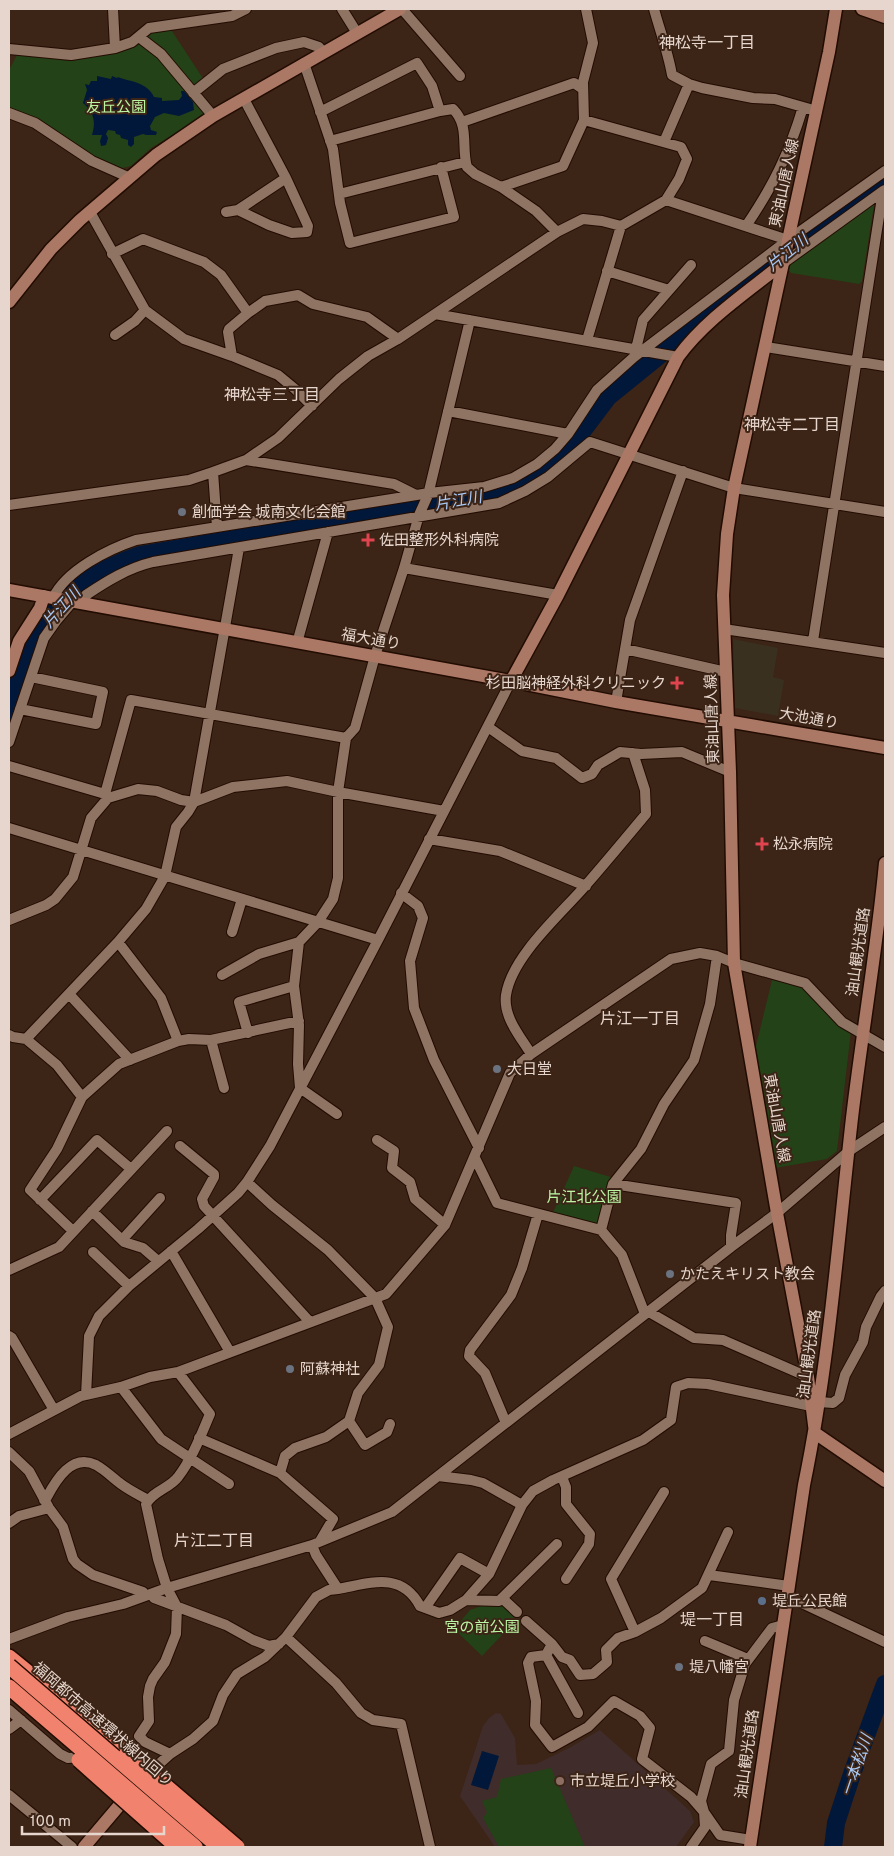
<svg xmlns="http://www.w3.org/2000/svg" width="894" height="1856" viewBox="0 0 894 1856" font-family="Overpass,'Noto Sans JP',sans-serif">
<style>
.commercial{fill:#3a3020}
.education{fill:#402c2b}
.green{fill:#244217}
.water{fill:#01183a}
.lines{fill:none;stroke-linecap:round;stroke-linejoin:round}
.river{stroke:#01183a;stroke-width:18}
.street-casing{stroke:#220c02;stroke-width:12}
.secondary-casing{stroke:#220c02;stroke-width:15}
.highway-casing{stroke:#220c02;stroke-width:18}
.street{stroke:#8f7363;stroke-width:10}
.secondary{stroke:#ac7866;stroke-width:12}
.highway{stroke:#f1826d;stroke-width:15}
.highway-bridge-casing{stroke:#220c02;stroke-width:18;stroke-linecap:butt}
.highway-bridge{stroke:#f1826d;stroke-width:15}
.worship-dot{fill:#6b7280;stroke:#3c2416;stroke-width:2}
.health-dot{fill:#e0444e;stroke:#3c2416;stroke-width:2}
.service-dot{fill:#5c6f8a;stroke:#3c2416;stroke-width:2}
.education-dot{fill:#8d6e63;stroke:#3c2416;stroke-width:2}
.labels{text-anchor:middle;stroke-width:4;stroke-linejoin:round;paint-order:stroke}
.park-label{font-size:15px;fill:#bbf5a3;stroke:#3c2416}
.street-label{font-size:15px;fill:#e6d6cd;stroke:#3c2416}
.poi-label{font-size:15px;fill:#e6d6cd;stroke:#3c2416;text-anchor:start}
.neighbourhood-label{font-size:16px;fill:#e6d6cd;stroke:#3c2416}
.water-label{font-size:16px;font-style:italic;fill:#a7c7f4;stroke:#3c2416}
</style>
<rect width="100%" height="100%" fill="#3c2416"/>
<path class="commercial" d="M 733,639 L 778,648 L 773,677 L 784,680 L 778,716 L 735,708 Z"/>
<path class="education" d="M 496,1713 L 501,1714 L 515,1738 L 517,1765 L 536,1764 L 569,1748 L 600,1730 L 690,1811 L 694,1822 L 676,1847 L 495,1847 L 460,1796 L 483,1726 L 489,1718 Z"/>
<path class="green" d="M 170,28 L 204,80 L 192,86 L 161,47 L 145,34 Z
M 139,41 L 157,55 L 206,115 L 151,148 L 131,166 L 118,169 L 9,112 L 9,70 L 17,55 L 34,57 L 38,55 L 40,57 L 46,58 L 49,55 L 59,56 L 60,60 L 72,61 L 129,49 Z
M 871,203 L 874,205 L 862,281 L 859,284 L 791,273 L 788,269 L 791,260 Z
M 772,980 L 800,986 L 837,1024 L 851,1031 L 837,1151 L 827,1159 L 775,1168 L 754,1054 Z
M 574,1166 L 614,1178 L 597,1227 L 552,1215 Z
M 487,1604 L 501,1604 L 519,1622 L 503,1634 L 482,1656 L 454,1629 L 470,1610 Z
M 551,1768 L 585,1847 L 499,1847 L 483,1818 L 487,1812 L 482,1801 L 497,1797 L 501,1779 Z"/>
<path class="water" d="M 97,76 L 111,79 L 112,76 L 117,78 L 118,77 C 131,82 147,82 154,97 L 162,98 L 162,101 L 179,100 L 182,96 L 181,91 L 184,91 L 193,102 L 194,110 L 179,116 L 164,113 L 155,117 L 150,126 L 151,130 L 157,132 L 156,135 L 146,135 L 143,134 L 134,137 L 134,144 L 131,147 L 128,145 L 128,140 L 121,138 L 120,135 L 116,134 L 115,131 L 108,130 L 106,134 L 108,138 L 106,145 L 101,146 L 100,141 L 102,135 L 92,135 C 96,121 94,113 83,103 L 87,90 L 85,84 L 89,85 L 91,81 L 97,81 Z
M 482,1751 L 499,1756 L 488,1790 L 471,1785 Z"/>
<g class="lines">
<path class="river" d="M 9,714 C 17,691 22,666 32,644 C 53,599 94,570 140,555 L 490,495 L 511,488 L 555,462 L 574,442 L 608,397 L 823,223 L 885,182
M 833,1847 L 836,1823 L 853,1771 L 885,1684"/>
<g class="street-casing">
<path id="street" d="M 113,9 L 115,48 L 132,42 L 149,28 L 232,16 L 246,9
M 342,9 L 357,33
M 402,9 L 460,76
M 654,9 C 660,31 668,52 672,75 L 689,84 L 702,88 L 753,98 L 775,99 L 817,111
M 139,37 L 161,54 L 213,116
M 9,49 L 71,55 L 115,48
M 304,63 L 333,149 L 340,203 L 350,243 L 454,217 L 441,167
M 193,93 L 223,69 L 276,48 L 304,42 L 319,47 L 323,52
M 320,112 L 417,63 L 432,86 L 440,111 L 453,109 C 470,126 461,147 467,167 L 475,174 L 501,187 L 563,166 L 584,120 L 583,82 L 593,43 L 586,9
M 9,113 L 35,123 L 92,161 L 128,177
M 584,120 L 681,147 L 687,159 L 679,179 L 666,200
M 462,122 L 574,83 L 583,89
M 330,141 L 440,111
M 664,142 L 689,84
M 501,187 L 536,211 L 557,232
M 339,194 L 465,162
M 238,210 L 269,225 L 292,233 L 307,232 L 308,226 L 286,178 L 244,99
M 90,212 L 145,310 L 184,339 L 232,356 L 278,375 L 295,389 L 312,406
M 226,212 L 238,210 L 286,178
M 746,226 C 773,186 789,154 803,107
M 112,254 L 143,239 L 204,262 L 221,275 L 248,313 L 265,301 L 298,295 L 313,304 L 367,317 L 398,339 L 557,232 L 583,219 L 602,221 L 621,226 L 666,200 L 788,240
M 782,264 L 883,191
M 607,271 L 669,290
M 435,314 L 678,357
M 115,335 L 135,321 L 145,310
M 587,340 L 621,226
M 766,347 L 885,366
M 636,349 L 643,320 L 691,265
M 232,356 L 228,332 L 229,329 L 248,313
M 448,411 L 568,434
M 246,460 L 278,438 L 339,379 L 368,356 L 398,339
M 9,505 L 189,480 L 213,472
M 217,527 L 213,472 L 246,460 L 394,484 L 416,495
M 404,568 L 558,595
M 53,598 C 66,570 109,549 136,540 L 429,493 L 484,487 L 513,478 L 537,464 L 555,449 L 568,434 L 597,390 L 634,357 L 788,240 L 885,171
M 84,603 L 86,595 C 107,581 128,568 153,562 L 499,503 L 525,491 L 548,477 L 590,442 L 734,488 L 885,512
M 724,629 L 885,653
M 813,641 L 883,191 L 885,190
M 297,643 L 328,532
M 625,649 L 726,672
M 616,702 L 630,620 L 683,471
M 20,709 L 96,724 L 103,692 L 31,677
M 488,727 L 522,751 L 556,758 L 582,778 L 592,774 L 598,765 L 620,752 L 641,754 L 682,752 L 730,772
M 9,742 L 44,638 L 56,621 L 73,601
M 9,766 L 105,794
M 108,798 L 105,794 L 131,700 L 346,738
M 9,828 L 378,940 L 511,681
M 429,839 L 500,851 L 586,886
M 401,893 L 418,906 L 423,918 L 410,961 L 414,1008 L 434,1060 L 479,1148
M 9,920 L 46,905 L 55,899 L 73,877 L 91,818 L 108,798 L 138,789 L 157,791 L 181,800 L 194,802 L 233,787 L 287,781 L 338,792 L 444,811
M 232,932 L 242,899
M 222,975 L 259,954 L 299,942
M 69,994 L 130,1060
M 248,1033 L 239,1002 L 294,986
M 9,1035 L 13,1037 L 26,1039
M 211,1040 L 224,1088
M 178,1041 L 161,998 L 118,942 L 146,909 L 165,876 L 176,827 L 188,812 L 194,802 L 239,548
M 531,1054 C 520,1036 503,1017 506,995 C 512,956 561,914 586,885 C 606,862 626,838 646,814 L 645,790 L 633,753
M 82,1097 L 57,1065 L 26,1039 L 118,942
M 337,1114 L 300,1088 L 298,1064 L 299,1025 L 294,986 L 299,942 L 318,922 L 333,899 L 338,878 L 338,792 L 346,738 L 355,728 L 375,656 L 404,568 L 419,515 L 428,495 L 470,320
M 377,1140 L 394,1151 L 392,1168 L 410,1182 L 415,1199 L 445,1225
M 180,1146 L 214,1174 L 214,1177 L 202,1199 L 204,1206 L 310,1322
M 475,1158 L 497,1203 L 601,1230
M 247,1182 L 272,1205 L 328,1250 L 375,1298 L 388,1327 L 379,1365 L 358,1393 L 349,1421 L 326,1437 L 295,1448 L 285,1456 L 280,1473 L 333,1519 L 320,1541
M 613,1184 L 736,1203 L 731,1235 L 731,1247
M 40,1200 L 97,1140 L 131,1169
M 92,1211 L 124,1242 L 143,1248 L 158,1261
M 73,1231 L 30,1190 L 57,1149 L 82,1097 L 119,1064 L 178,1041 L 189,1039 L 211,1040 L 299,1021
M 122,1240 L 160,1198
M 171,1251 L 230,1352
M 93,1252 L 129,1286
M 9,1270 L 59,1247 L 167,1131
M 649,1312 L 694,1338 L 723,1340 L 808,1377
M 645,1314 L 622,1255 L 601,1230 L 613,1184 L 641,1149 L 664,1104 L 694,1060 L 710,1004 L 717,956
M 9,1336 L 12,1338 L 54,1410
M 121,1387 L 161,1439 L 229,1484
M 86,1395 L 89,1336 L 99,1316 L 129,1286 L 198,1229 L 238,1193 L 247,1182 L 270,1146 L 378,940
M 819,1402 L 833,1403 L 839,1398 L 845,1375 L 863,1342 L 866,1327 L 881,1296 L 885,1291
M 349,1421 L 365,1445 L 387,1432 L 390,1424
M 506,1423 L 485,1373 L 469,1356 L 470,1350 L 511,1295 L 522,1268 L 538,1214
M 9,1434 L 81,1396 L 121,1387 L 150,1377 L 178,1372 L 386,1294 L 445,1225 L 510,1073 L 531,1054 L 671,959 L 700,953 L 717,956 L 734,963 L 805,983 L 842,1022 L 885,1047
M 199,1438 L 280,1473
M 9,1452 L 29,1471 L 49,1508 L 63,1527 L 73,1559 L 77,1564 L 93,1575 L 143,1592 L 145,1596
M 438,1476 L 471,1480 L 483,1483 L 522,1505
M 562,1477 L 566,1487 L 566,1504 L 590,1534 L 589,1544 L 566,1579
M 44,1500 L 47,1497 C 56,1480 72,1453 96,1465 C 105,1470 113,1478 121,1484 C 129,1490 139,1495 148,1500
M 9,1523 L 19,1516 L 49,1508
M 312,1545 L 316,1555 L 338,1589 C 371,1583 401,1571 420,1606 L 439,1613 L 450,1610 L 466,1600 L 499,1601 L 557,1544
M 709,1575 L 789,1586
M 338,1589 L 329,1590 L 316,1597 L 286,1637 L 336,1683 L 361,1713 L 373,1720 L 401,1724 L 430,1847
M 152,1594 L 154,1598 L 226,1625 L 253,1640 L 269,1646 L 279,1644
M 787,1596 L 885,1642
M 502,1598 L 517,1612
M 466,1600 L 489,1574 L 522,1505 L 533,1491 L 553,1480 L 643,1440 L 671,1420 L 676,1387 L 688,1383 L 708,1384 L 811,1406
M 425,1608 L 460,1558 L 489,1574
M 526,1621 L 552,1644 L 546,1655 L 531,1657 L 528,1663 L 536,1701 L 535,1725 L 552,1747 L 588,1727 L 614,1701 L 640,1716 L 650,1728 L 642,1759 L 691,1797 L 704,1812 L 705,1827 L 691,1847
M 635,1632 L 611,1579 L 664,1492
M 9,1639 L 68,1617 L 123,1604 L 167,1588 L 312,1545 L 392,1512 L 731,1247 L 777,1213 L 849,1151 L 885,1127
M 705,1641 L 748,1659
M 552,1644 L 562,1657 L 570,1660 L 580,1675 L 593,1674 L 607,1662 L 606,1650 L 618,1638 L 635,1632 L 661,1618 L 702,1588 L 728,1532
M 546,1655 L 578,1713
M 9,1710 L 60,1754 L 68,1758 L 84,1757
M 9,1729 L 21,1720
M 170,1754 L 145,1742 L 139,1736 L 149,1721 L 148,1697 L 150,1686 L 153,1679 L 165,1662 L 176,1634 L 177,1607 L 167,1588 L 158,1559 L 146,1504 C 153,1491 170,1488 178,1477 C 192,1459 201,1435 210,1414 L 178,1372
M 147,1775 L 170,1754 L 193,1739 L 213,1721 L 223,1695 L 237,1674 L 265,1657 L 286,1637
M 9,1795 L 72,1847
M 751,1840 L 720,1835 L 704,1812 L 701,1801 L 711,1764 L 729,1751 L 734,1700 L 745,1664 L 772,1628 L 783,1625"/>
</g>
<g class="secondary-casing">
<path id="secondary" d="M 862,9 L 885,17
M 9,302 L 51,249 L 80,220 L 156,155 L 213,116 L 400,9
M 9,590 L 511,681 L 616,702 L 885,748
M 9,671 L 19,641 L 40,608 L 44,596
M 511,681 L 558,595 L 678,357 C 705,320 746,293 782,264
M 815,1433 L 808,1377 L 777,1213 L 734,963 L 730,772 L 723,595 L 727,534 L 734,488 L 829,52 L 836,9
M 815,1433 L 885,1481
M 84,1847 L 129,1794
M 750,1847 L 804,1485 C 829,1364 838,1241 852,1118 C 862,1033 877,948 885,863"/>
</g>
<g class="highway-casing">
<path id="highway" d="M 9,1657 L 127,1753"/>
</g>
<use href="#street" class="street"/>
<use href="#secondary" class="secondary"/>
<use href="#highway" class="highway"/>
<g class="highway-bridge-casing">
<path id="highway-bridge" d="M 9,1666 L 219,1847
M 9,1687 L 195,1847
M 127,1753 L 237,1847
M 79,1760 L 177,1847"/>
</g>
<use href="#highway-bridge" class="highway-bridge"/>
</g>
<g class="worship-dot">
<circle cx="182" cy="512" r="5"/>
<circle cx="497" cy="1069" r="5"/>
<circle cx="670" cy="1274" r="5"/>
<circle cx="290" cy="1369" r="5"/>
<circle cx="679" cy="1667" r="5"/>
</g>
<g class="health-dot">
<path d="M365.5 532.5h5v5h5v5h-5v5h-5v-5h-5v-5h5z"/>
<path d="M674.5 675.5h5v5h5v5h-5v5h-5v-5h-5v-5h5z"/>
<path d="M759.5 836.5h5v5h5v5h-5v5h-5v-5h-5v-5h5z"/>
</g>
<circle class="service-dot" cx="762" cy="1601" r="5"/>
<circle class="education-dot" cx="560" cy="1781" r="5"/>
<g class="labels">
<g class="park-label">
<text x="116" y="112">友丘公園</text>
<text x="584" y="1202">片江北公園</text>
<text x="482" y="1632">宮の前公園</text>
</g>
<g class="street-label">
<text transform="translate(784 183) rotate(-78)" y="5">東油山唐人線</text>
<text transform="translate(371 639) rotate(10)" y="5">福大通り</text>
<text transform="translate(809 718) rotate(10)" y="5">大池通り</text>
<text transform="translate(712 719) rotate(-92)" y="5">東油山唐人線</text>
<text transform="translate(858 952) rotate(-82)" y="5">油山観光道路</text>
<text transform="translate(777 1118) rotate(80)" y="5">東油山唐人線</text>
<text transform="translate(809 1354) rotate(-82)" y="5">油山観光道路</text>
<text transform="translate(103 1724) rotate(41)" y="5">福岡都市高速環状線内回り</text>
<text transform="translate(747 1754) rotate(-82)" y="5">油山観光道路</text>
</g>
<g class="poi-label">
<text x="192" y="517">創価学会 城南文化会館</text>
<text x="379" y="545">佐田整形外科病院</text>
<text x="666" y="688" text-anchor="end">杉田脳神経外科クリニック</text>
<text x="773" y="849">松永病院</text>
<text x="507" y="1074">大日堂</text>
<text x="680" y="1279">かたえキリスト教会</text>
<text x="300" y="1374">阿蘇神社</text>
<text x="772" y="1606">堤丘公民館</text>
<text x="689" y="1672">堤八幡宮</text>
<text x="570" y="1786">市立堤丘小学校</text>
</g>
<g class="neighbourhood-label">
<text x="707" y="48">神松寺一丁目</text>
<text x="272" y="400">神松寺三丁目</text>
<text x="792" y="430">神松寺二丁目</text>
<text x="640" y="1024">片江一丁目</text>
<text x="214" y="1546">片江二丁目</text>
<text x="712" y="1625">堤一丁目</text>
</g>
<g class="water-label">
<text transform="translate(787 252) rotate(-39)" y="6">片江川</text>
<text transform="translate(458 500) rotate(-10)" y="6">片江川</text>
<text transform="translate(61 607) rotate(-48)" y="6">片江川</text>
<text transform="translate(856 1765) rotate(-71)" y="6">一本松川</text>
</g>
</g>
<rect width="894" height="1856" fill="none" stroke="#e6d6cd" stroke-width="20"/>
<path d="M22 1826v8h142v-8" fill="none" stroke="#e6d6cd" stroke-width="2.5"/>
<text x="30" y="1826" font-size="15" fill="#e6d6cd" stroke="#3c2416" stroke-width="4" paint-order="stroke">100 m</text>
</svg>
